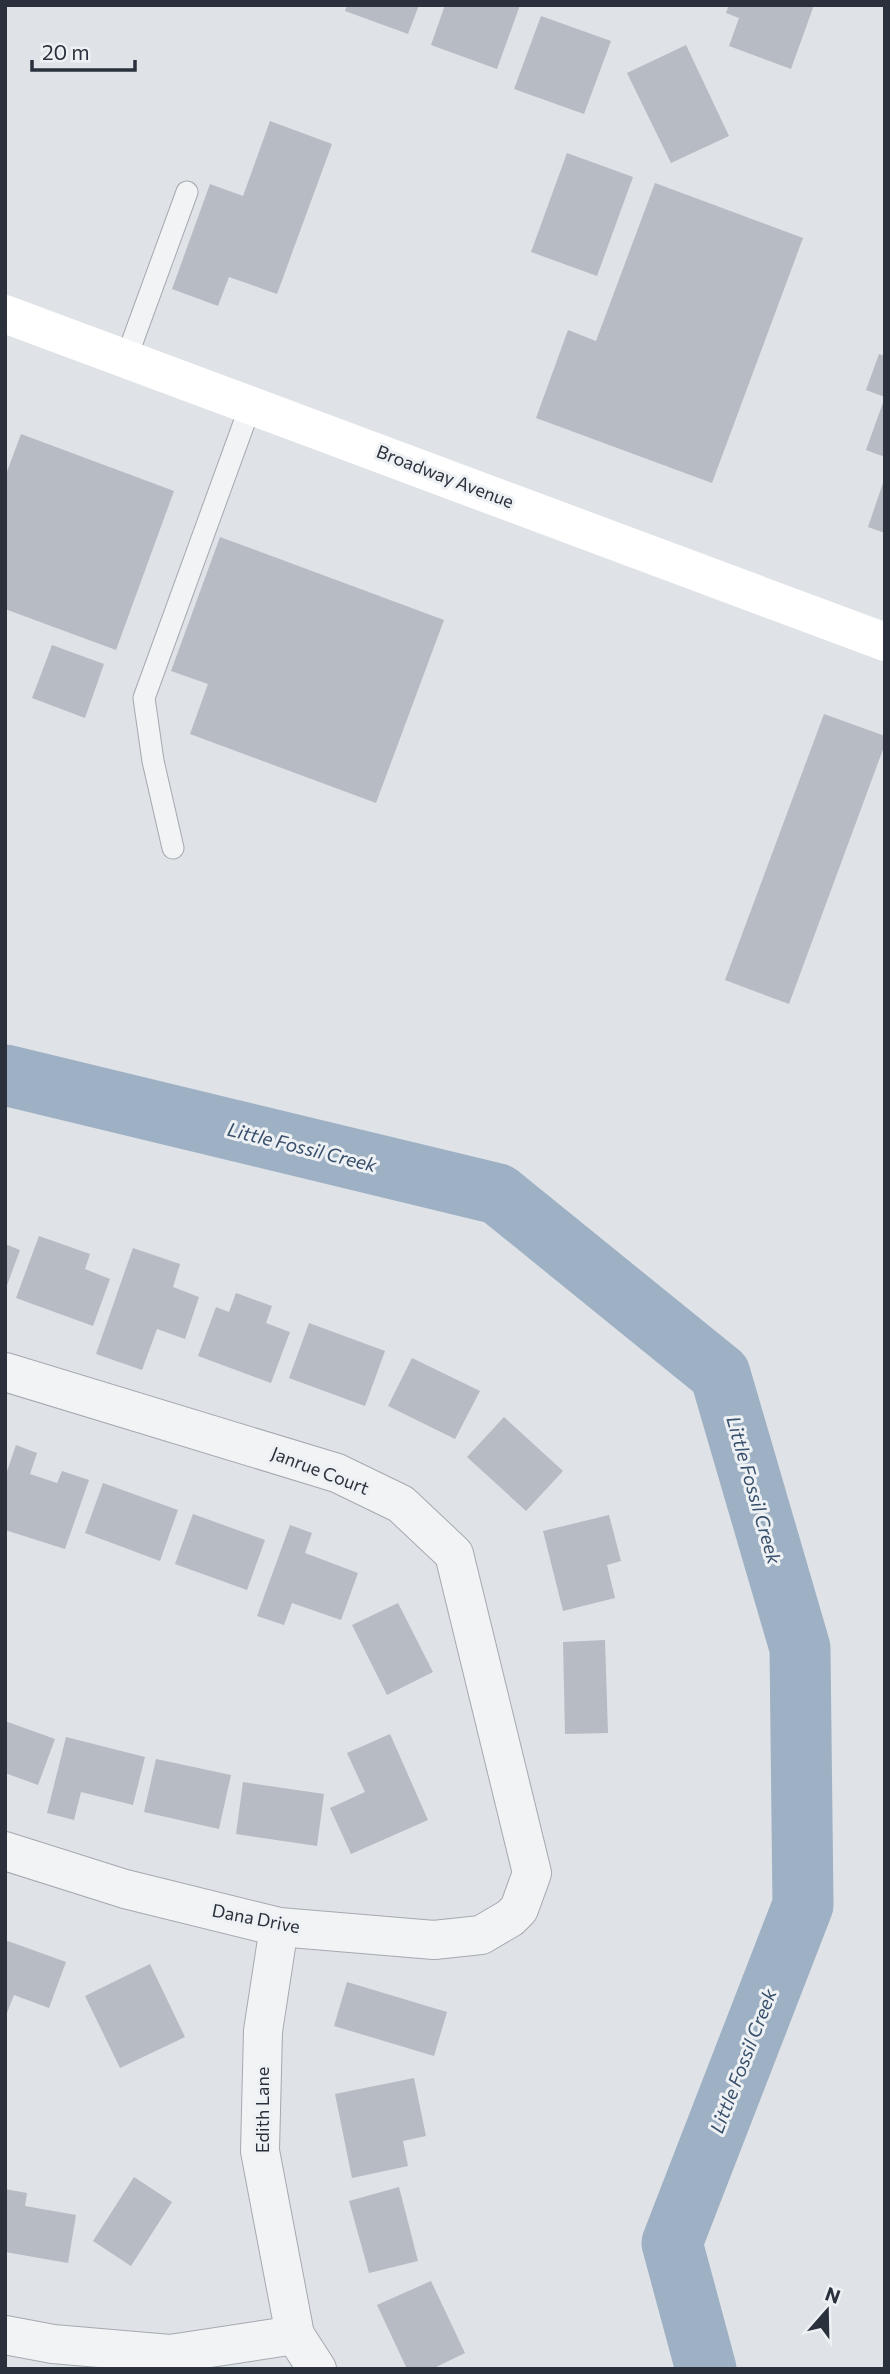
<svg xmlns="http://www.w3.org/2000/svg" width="890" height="2374" viewBox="0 0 890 2374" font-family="Commissioner,sans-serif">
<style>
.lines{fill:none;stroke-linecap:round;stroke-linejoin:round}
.river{stroke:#9eb0c3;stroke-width:61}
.building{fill:#b7bbc3}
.service-casing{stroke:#a5a9b0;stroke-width:23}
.minor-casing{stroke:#a5a9b0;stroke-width:40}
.service{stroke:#f1f3f5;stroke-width:21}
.minor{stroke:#f1f3f5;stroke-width:38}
.secondary{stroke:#fff;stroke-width:38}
.labels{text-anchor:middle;stroke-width:6;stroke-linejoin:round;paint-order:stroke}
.street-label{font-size:18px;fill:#2a303c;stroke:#eef1f4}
.water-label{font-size:19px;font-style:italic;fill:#384f6b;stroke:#eef1f4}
</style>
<rect width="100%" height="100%" fill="#dfe2e7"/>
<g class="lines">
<path class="river" d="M 5,1075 L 498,1194 L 720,1374 L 800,1648 L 803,1905 L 672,2243 L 706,2369"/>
</g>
<path class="building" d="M 347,5 L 419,5 L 408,34 L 345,11 Z
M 445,5 L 520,5 L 497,69 L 431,45 Z
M 729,5 L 814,5 L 791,69 L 729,46 L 739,18 L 726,13 Z
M 541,16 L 611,41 L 584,114 L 514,89 Z
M 686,45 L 729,136 L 671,163 L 627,73 Z
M 270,121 L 332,144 L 277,294 L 229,277 L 218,306 L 172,289 L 210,184 L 243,196 Z
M 567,153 L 633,177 L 597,276 L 531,252 Z
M 655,183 L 803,238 L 712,483 L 536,418 L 568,330 L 596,341 Z
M 879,354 L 885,356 L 885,457 L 866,450 L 885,397 L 866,390 Z
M 21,434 L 174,491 L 116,650 L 5,609 L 5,477 Z
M 884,480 L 885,480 L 885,533 L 868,527 Z
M 220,537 L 444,620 L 376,803 L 190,734 L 208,684 L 171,671 Z
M 52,645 L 104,664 L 85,718 L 32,698 Z
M 824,714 L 885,736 L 885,744 L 789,1004 L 725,980 Z
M 39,1236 L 90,1254 L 85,1269 L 110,1279 L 93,1326 L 16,1298 Z
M 5,1244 L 20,1250 L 6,1288 L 5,1288 Z
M 133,1248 L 180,1264 L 173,1287 L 199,1297 L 185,1339 L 157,1329 L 142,1370 L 96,1354 Z
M 236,1293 L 272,1306 L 266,1323 L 290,1332 L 271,1383 L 198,1356 L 216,1307 L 229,1312 Z
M 309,1323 L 385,1351 L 365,1406 L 289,1378 Z
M 412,1358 L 480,1391 L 455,1439 L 388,1406 Z
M 504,1417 L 563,1471 L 526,1511 L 467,1457 Z
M 16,1445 L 37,1453 L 30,1474 L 57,1483 L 62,1471 L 89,1480 L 65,1549 L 5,1530 L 5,1477 Z
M 103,1483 L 178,1510 L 160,1561 L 85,1533 Z
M 193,1514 L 265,1540 L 247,1590 L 175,1564 Z
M 609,1515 L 621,1561 L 607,1565 L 615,1598 L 563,1611 L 543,1531 Z
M 290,1525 L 312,1533 L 305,1553 L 358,1573 L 341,1620 L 292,1603 L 284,1625 L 257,1616 Z
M 398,1603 L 433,1672 L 387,1695 L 352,1625 Z
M 605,1640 L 608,1733 L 565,1734 L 563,1642 Z
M 5,1721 L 55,1739 L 38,1785 L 5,1773 Z
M 390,1734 L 428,1820 L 351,1854 L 330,1808 L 365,1792 L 347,1753 Z
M 66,1737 L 145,1757 L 133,1805 L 81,1792 L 74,1820 L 47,1813 Z
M 156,1759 L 231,1775 L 219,1829 L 144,1812 Z
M 243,1782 L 324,1794 L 317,1846 L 236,1834 Z
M 5,1940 L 66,1962 L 49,2008 L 14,1995 L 5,2018 Z
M 150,1964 L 185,2037 L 120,2068 L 85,1996 Z
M 347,1982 L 447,2012 L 434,2056 L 334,2026 Z
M 414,2078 L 426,2136 L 403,2141 L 408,2166 L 352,2178 L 335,2094 Z
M 134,2177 L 172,2202 L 131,2266 L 93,2241 Z
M 399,2187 L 418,2261 L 369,2273 L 349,2201 Z
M 5,2189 L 27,2193 L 25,2206 L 76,2215 L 68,2263 L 5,2252 Z
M 431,2281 L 465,2353 L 432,2369 L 407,2369 L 377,2305 Z"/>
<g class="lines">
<g class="service-casing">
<path id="service" d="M 126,359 L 187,192
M 173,848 L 153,761 L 144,698 L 251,404"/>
</g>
<g class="minor-casing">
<path id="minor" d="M 5,1372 L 337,1473 L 401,1504 L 454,1554 L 532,1873 L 519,1909 L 510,1918 L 481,1935 L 434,1940 L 279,1927 L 125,1889 L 5,1851
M 279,1927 L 263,2031 L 260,2151 L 295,2335 L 317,2369
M 5,2335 L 53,2344 L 170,2354 L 295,2335"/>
</g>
<use href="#service" class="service"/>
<use href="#minor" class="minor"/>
<path class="secondary" d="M 5,314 L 885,642"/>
</g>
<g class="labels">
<g class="street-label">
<text transform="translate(445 477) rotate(21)" y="6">Broadway Avenue</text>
<text transform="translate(320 1471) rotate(21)" y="6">Janrue Court</text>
<text transform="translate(256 1919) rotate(11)" y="6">Dana Drive</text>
<text transform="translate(263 2110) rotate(-90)" y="6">Edith Lane</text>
</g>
<g class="water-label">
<text transform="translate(302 1147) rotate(14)" y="7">Little Fossil Creek</text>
<text transform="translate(754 1490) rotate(74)" y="7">Little Fossil Creek</text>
<text transform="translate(743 2061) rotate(-69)" y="7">Little Fossil Creek</text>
</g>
</g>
<rect width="890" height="2374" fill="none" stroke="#2a303c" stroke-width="14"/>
<g transform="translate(827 2311) rotate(20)" stroke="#eef1f4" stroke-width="5" paint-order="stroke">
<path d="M0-5L12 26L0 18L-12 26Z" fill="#2a303c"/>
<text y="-10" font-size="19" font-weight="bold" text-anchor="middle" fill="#2a303c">N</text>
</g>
<path d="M32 60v10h103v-10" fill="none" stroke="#2a303c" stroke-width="3.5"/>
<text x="42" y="60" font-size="21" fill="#2a303c" stroke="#eef1f4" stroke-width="5" paint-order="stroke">20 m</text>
</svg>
